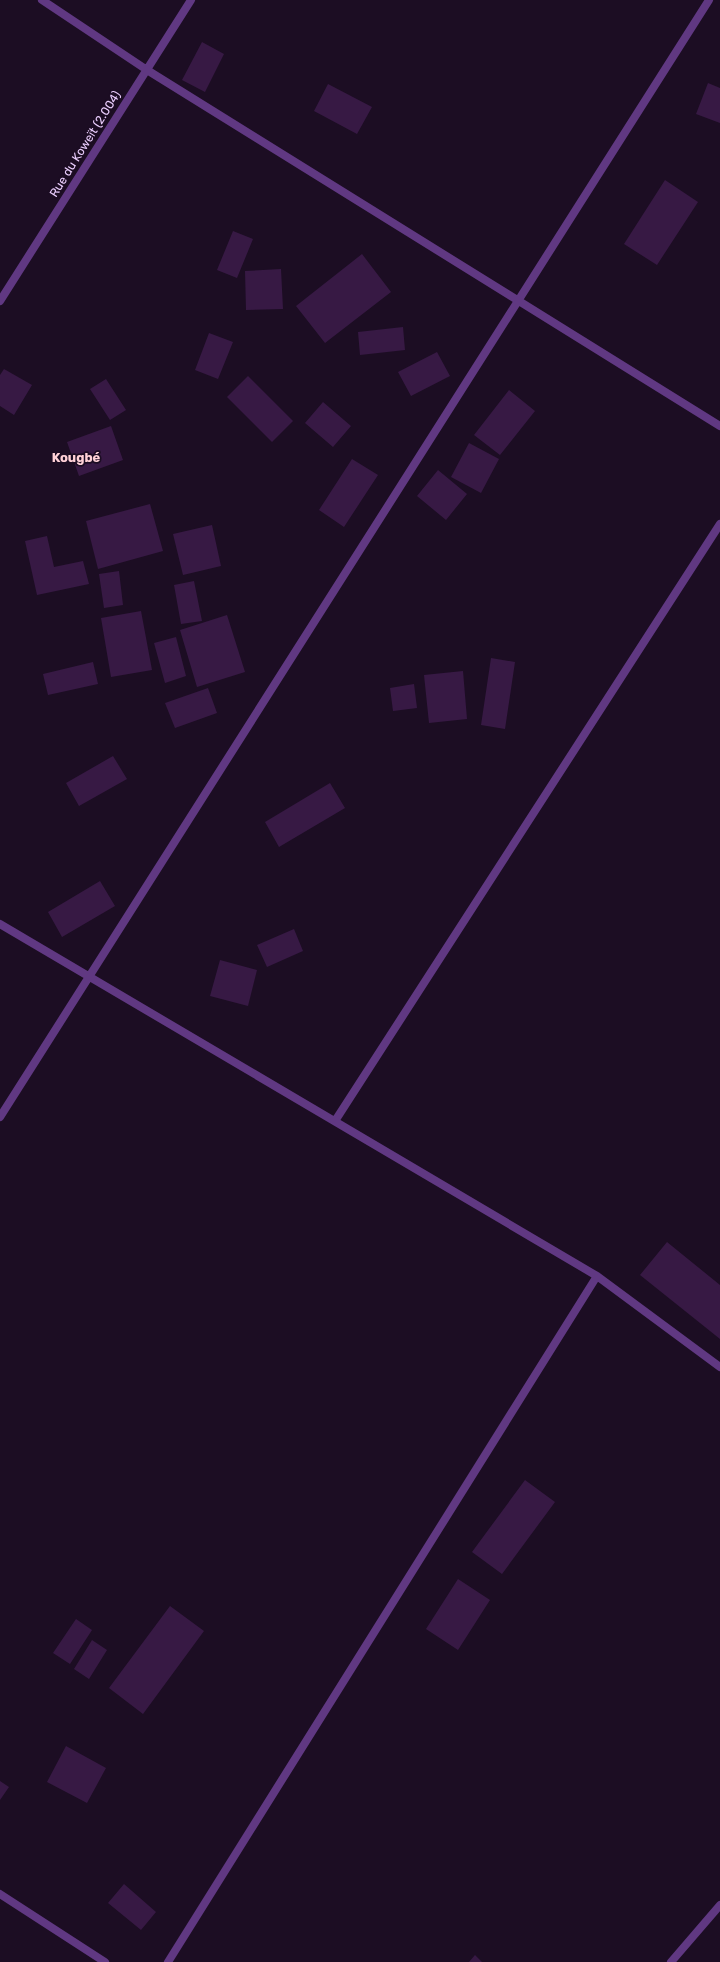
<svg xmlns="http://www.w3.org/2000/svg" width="720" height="1962" viewBox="0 0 720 1962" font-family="Rubik,sans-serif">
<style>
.building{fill:#371944}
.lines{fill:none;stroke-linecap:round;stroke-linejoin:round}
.minor{stroke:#603882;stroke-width:8}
.labels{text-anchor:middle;stroke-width:3.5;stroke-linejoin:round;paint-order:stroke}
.street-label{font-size:12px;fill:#eccfff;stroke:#1c0d23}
.neighbourhood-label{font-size:13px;font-weight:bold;fill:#ffd1d7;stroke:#1c0d23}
</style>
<rect width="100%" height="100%" fill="#1c0d23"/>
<path class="building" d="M 202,42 L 224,54 L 205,92 L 182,80 Z
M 708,83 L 720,88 L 720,123 L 696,114 Z
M 328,84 L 372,107 L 357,134 L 314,111 Z
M 665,180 L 698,202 L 657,265 L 624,244 Z
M 233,231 L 253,239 L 237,278 L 217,270 Z
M 362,254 L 391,292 L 325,343 L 296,306 Z
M 281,269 L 283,309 L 246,310 L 245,271 Z
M 403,327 L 405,350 L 360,355 L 358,332 Z
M 209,333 L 233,342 L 218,379 L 195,370 Z
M 437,352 L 450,376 L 411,396 L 398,372 Z
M 4,369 L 32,385 L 14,415 L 0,406 L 0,375 Z
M 248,376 L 293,421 L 272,442 L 227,397 Z
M 106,379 L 126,410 L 110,420 L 90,389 Z
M 509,390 L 535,411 L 500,455 L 474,435 Z
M 323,402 L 351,426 L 333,447 L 305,423 Z
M 111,426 L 123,460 L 79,476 L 67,442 Z
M 469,443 L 499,459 L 481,493 L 451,477 Z
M 352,459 L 378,475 L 344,527 L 319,510 Z
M 438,470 L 467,494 L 446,520 L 417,496 Z
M 150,504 L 163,551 L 98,569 L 86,521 Z
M 212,525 L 221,566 L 183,575 L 173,534 Z
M 47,536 L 54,567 L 83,561 L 89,584 L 37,595 L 25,541 Z
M 119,571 L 123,605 L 104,608 L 99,574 Z
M 194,581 L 202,621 L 181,624 L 174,585 Z
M 141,611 L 152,670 L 111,677 L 101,618 Z
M 227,615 L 245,672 L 197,687 L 180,630 Z
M 176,637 L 186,676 L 165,683 L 154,643 Z
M 491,658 L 515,662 L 505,729 L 481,725 Z
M 93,662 L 98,684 L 48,695 L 43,674 Z
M 463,671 L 467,719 L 429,723 L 424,675 Z
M 414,684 L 417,708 L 393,711 L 390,688 Z
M 208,688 L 217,713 L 175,728 L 165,703 Z
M 113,756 L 127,779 L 79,806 L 66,783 Z
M 330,783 L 345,808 L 279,847 L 265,822 Z
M 100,881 L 115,906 L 62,937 L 48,912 Z
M 294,929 L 303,951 L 267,967 L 257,945 Z
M 220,960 L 257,970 L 248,1006 L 210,996 Z
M 667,1242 L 720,1285 L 720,1339 L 640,1275 Z
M 525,1480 L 555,1502 L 502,1574 L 472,1552 Z
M 458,1579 L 490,1600 L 458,1650 L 426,1629 Z
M 170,1606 L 204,1631 L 143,1714 L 109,1688 Z
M 76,1619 L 92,1630 L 70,1664 L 53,1653 Z
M 92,1640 L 107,1650 L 89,1679 L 74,1669 Z
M 66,1746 L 106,1768 L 87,1803 L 47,1782 Z
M 0,1781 L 9,1787 L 0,1800 Z
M 124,1884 L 156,1912 L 141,1930 L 108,1903 Z
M 475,1955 L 482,1962 L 469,1962 Z"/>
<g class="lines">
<path class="minor" d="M 42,0 L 147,70 L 720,426
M 0,301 L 191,0
M 0,924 L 597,1276 L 720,1367
M 0,1117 L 709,0
M 335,1121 L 720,524
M 0,1894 L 105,1962
M 168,1962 L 597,1276
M 671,1962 L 720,1905"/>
</g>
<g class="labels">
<g class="street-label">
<text transform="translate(85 144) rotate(-58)" y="4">Rue du Koweït (2.004)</text>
</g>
<g class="neighbourhood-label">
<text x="76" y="462">Kougbé</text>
</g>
</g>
</svg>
